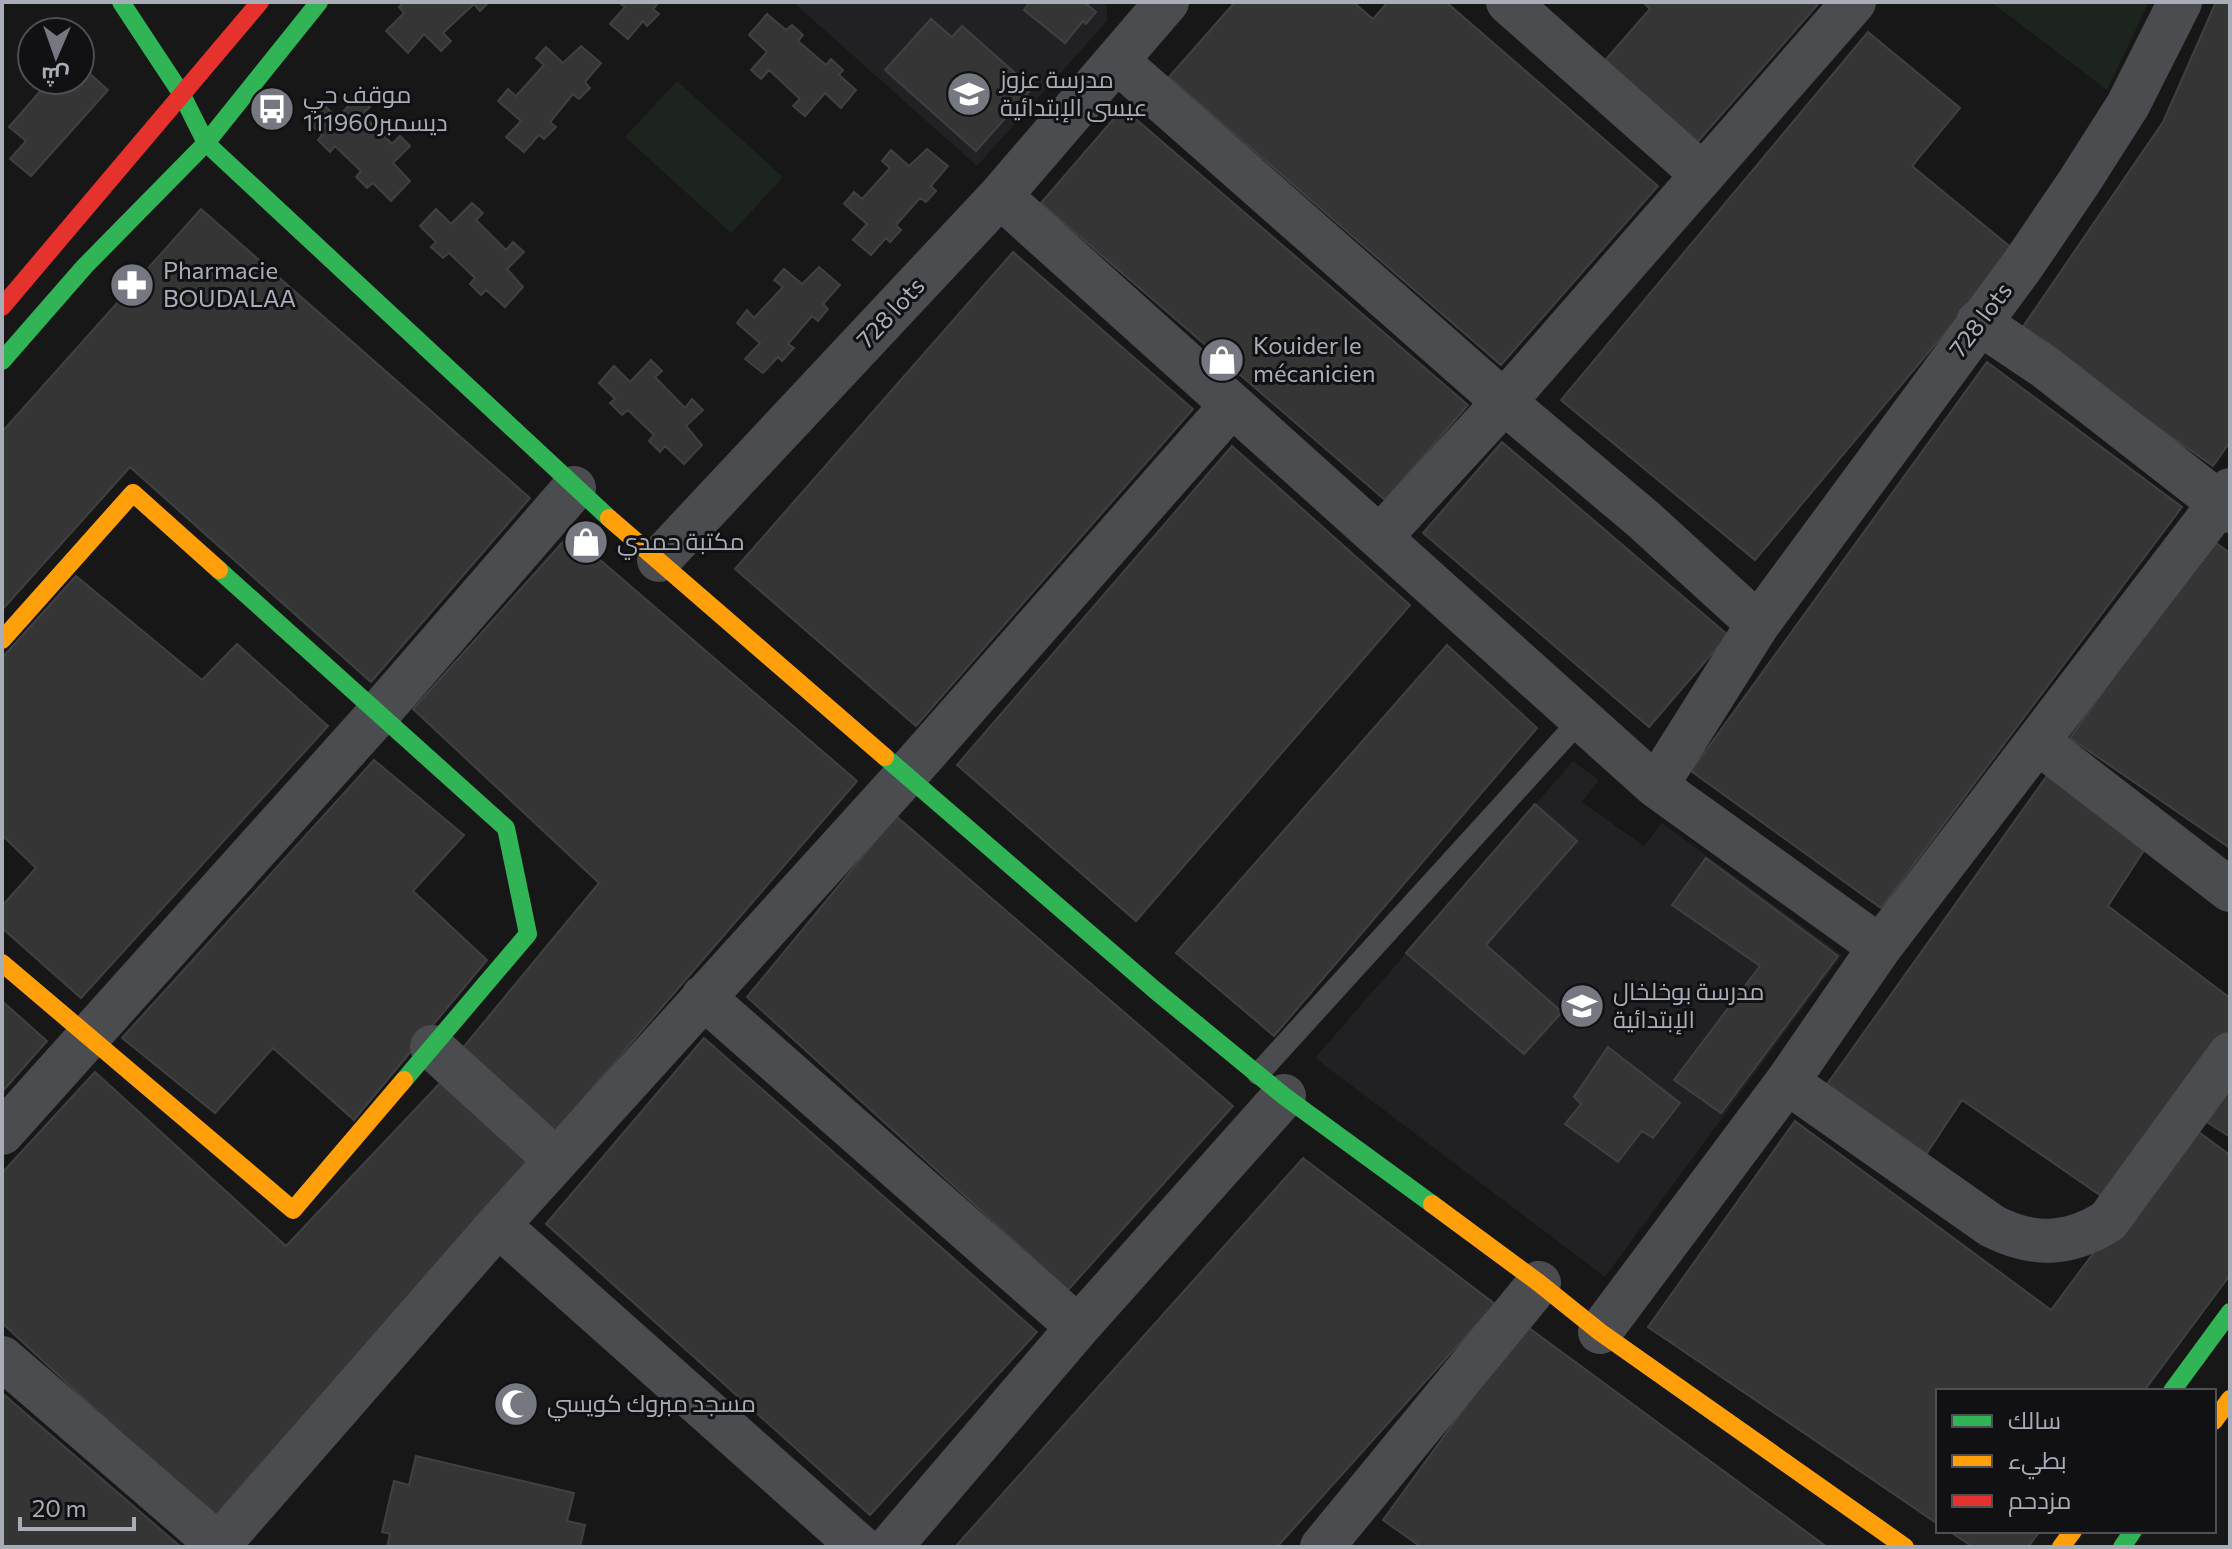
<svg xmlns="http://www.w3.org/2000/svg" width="2232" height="1549" viewBox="0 0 2232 1549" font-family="Commissioner,Cairo,sans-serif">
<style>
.built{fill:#212123}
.green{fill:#1d241e}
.building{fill:#353536;stroke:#3f4043;stroke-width:2}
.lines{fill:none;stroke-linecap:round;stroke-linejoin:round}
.lane{stroke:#4b4c50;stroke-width:22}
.street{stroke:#4b4c50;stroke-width:44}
.fast{stroke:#30b455;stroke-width:18}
.slow{stroke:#ff9f0a;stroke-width:18}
.jam{stroke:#e5322d;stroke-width:18}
.labels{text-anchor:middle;stroke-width:6;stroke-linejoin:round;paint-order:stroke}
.poi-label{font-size:24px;fill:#a8adb8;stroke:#111113;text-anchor:start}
.street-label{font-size:24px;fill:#a8adb8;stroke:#111113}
</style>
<rect width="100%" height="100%" fill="#171717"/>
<path class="built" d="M 793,2 L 1107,2 L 1107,21 L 977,166 Z
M 1573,761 L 1599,780 L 1582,802 L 1644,846 L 1662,823 L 1842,955 L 1605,1277 L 1315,1058 Z"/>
<path class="green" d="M 1991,2 L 2149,2 L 2107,90 Z
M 677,81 L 783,177 L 731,233 L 625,137 Z"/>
<path class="building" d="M 405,2 L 489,2 L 480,11 L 474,4 L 443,33 L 451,41 L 441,51 L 424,34 L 408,53 L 386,31 L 404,13 L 399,7 Z
M 618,2 L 659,2 L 653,9 L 659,14 L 647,26 L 643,21 L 628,39 L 610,24 L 625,7 Z
M 1030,2 L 1084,2 L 1096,12 L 1086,24 L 1083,21 L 1065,43 L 1024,10 Z
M 1235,2 L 1353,2 L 1373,19 L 1388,2 L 1446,2 L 1658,186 L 1501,365 L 1169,77 Z
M 1643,2 L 1820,2 L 1694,146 L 1601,65 L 1650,9 Z
M 2216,2 L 2230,2 L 2230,442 L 2213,466 L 2020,331 L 2163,122 Z
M 767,14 L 786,30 L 792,25 L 803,35 L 798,41 L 826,65 L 831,59 L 843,70 L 839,75 L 856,90 L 841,108 L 825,93 L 805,116 L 793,106 L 800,99 L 769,70 L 761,79 L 751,70 L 767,52 L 749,35 Z
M 931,19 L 952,37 L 962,26 L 1032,88 L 976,151 L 885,70 Z
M 1868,32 L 1960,108 L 1912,166 L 2014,250 L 1755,560 L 1561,400 Z
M 581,46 L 601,63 L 585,82 L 590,88 L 579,99 L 573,94 L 550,122 L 556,127 L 544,139 L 539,135 L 524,152 L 506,137 L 521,121 L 498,101 L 508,89 L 516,96 L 544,65 L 536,58 L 546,47 L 563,63 Z
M 88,72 L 108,90 L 31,176 L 10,159 L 26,141 L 9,127 L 50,80 L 60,80 L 72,91 Z
M 358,96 L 370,107 L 362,114 L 392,144 L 400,136 L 410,146 L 393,163 L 410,181 L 391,201 L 373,183 L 367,188 L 356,177 L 361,171 L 335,146 L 330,152 L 318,140 L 322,135 L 306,120 L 322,103 L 337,118 Z
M 1123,108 L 1468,405 L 1385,500 L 1041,203 Z
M 927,149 L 948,166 L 931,186 L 936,191 L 926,202 L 920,198 L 896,225 L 901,230 L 890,242 L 886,238 L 871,255 L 853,240 L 867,224 L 844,204 L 854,192 L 862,199 L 890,168 L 882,161 L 891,150 L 909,166 Z
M 472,203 L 483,213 L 476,220 L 506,250 L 513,242 L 524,252 L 507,269 L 523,287 L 505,307 L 486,290 L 481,295 L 470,284 L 475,278 L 449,253 L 443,258 L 431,247 L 436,242 L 420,226 L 436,209 L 451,224 Z
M 201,209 L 530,498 L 371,682 L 130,467 L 2,610 L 2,432 Z
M 1013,252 L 1193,409 L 916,726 L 735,569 Z
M 819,267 L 840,285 L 823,304 L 828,309 L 818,321 L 812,316 L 788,344 L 794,348 L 782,361 L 778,357 L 763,373 L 745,359 L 760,343 L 737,323 L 747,310 L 754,318 L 783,287 L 774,280 L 784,269 L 802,284 Z
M 651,360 L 662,371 L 655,377 L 685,408 L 692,399 L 703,410 L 686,426 L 702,445 L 684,464 L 665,446 L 660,452 L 649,441 L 654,435 L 628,410 L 622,415 L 610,403 L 615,399 L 599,383 L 614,366 L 630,382 Z
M 1987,362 L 2182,507 L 1881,908 L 1691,771 Z
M 1502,442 L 1728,635 L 1649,727 L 1423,533 Z
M 1232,446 L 1410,605 L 1136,921 L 957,765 Z
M 570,534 L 857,781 L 551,1136 L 456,1056 L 599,883 L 413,709 Z
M 2212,540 L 2230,553 L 2230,848 L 2070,738 Z
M 76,576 L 202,680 L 237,644 L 328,726 L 81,998 L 2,928 L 2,906 L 36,868 L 2,835 L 2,658 Z
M 1447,645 L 1537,728 L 1274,1036 L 1176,953 Z
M 374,760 L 464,835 L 413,891 L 487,960 L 354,1120 L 273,1048 L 215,1113 L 122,1038 Z
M 2049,773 L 2148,844 L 2108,906 L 2230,998 L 2230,1031 L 2104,1198 L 1962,1100 L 1925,1156 L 1825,1087 Z
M 1535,804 L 1577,841 L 1486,945 L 1562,1012 L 1524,1054 L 1406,953 Z
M 896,816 L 1233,1106 L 1068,1290 L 747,997 Z
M 1706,858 L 1838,956 L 1721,1113 L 1674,1080 L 1760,966 L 1672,905 Z
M 2,1001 L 47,1041 L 2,1092 Z
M 704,1038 L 1037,1332 L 870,1515 L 546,1224 Z
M 1608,1047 L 1680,1103 L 1653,1138 L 1642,1131 L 1618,1162 L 1565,1124 L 1581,1104 L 1574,1097 Z
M 2230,1058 L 2230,1137 L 2190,1111 Z
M 95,1072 L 286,1246 L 443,1080 L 530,1159 L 213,1518 L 2,1323 L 2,1173 Z
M 1795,1121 L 2051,1310 L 2189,1125 L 2230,1155 L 2230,1275 L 2144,1391 L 1938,1391 L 1938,1524 L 1648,1327 Z
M 1303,1158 L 1495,1304 L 1277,1547 L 955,1547 Z
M 1525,1325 L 1827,1547 L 1421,1547 L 1383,1520 Z
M 2,1393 L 181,1547 L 2,1547 Z
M 416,1456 L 574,1493 L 567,1521 L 585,1525 L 580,1547 L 387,1547 L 390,1534 L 382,1532 L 394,1481 L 409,1485 Z
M 1949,1531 L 2040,1531 L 2028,1547 L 1973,1547 Z"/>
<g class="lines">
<path class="lane" d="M 1258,1074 L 1582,718"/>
<path class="street" d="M 1508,2 L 1702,174
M 1117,61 L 1504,402 L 1643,519 L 1758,624
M 1000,196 L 1656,786 L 1880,947
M 1978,322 L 2045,367 L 2230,511
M 1380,537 L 1504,402 L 1854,2
M 659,560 L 1000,196 L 1167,2
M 2038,742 L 2230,890
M 1656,786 L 1758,624 L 2022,266 L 2079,182 L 2128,105 L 2180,2
M 703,997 L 1078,1327
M 432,1047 L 556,1160
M 1787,1082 L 1992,1226 C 2033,1247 2069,1246 2108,1221 L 2230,1054
M 2,1133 L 378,714 L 574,488
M 498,1225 L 860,1547
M 1600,1332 L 1787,1082 L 1880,947 L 2230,490
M 2,1358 L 221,1547
M 217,1547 L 498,1225 L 906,775 L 1231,406
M 890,1547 L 1078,1327 L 1284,1096
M 1322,1547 L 1539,1283"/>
<path class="fast" d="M 121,2 L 181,93 L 206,143 L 609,518
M 2,361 L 85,266 L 206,143 L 319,2
M 219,570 L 506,828 L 528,934 L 404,1080
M 885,757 L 1156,991 L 1284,1096 L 1432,1204
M 2172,1391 L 2230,1312
M 2122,1547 L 2133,1531"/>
<path class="slow" d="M 609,518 L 885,757
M 2,640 L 133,493 L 219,570
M 2,963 L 293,1210 L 404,1080
M 1432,1204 L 1539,1283 L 1600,1332 L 1905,1547
M 2214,1421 L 2230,1399
M 2061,1547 L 2073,1531"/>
<path class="jam" d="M 2,307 L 260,2"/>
</g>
<defs>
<g id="school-disc" transform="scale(2.3)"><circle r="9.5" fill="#757880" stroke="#111113"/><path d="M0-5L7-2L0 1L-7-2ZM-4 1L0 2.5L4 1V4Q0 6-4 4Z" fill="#fff"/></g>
<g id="bus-disc" transform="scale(2.3)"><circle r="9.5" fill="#757880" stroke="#111113"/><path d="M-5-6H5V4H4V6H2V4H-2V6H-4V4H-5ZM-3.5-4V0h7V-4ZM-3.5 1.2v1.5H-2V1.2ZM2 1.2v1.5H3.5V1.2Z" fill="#fff"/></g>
<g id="pharmacy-disc" transform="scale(2.3)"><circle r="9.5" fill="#757880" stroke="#111113"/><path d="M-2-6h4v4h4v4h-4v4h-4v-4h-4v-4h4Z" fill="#fff"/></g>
<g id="shop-disc" transform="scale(2.3)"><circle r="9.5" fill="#757880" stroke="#111113"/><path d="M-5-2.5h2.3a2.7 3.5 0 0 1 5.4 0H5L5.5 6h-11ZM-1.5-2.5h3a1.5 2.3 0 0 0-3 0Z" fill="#fff"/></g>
<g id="mosque-disc" transform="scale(2.3)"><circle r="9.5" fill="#757880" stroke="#111113"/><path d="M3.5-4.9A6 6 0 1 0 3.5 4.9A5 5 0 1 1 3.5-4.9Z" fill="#fff"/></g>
</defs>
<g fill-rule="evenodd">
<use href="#school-disc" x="969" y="94"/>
<use href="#bus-disc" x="272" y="109"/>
<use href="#pharmacy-disc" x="132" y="285"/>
<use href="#shop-disc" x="1222" y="360"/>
<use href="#shop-disc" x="586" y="542"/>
<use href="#school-disc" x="1582" y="1006"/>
<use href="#mosque-disc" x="516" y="1404"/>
</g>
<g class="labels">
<g class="poi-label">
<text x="1000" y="88">مدرسة عزوز<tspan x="1000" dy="28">عيسى الإبتدائية</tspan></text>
<text x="303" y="103">موقف حي<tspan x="303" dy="28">11ديسمبر1960</tspan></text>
<text x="163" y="279">Pharmacie<tspan x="163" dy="28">BOUDALAA</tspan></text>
<text x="1253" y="354">Kouider le<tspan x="1253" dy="28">mécanicien</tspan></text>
<text x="617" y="550">مكتبة حمدي</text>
<text x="1613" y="1000">مدرسة بوخلخال<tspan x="1613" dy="28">الإبتدائية</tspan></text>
<text x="547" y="1412">مسجد مبروك كويسي</text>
</g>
<g class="street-label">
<text transform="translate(891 313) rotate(-47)" y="8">728 lots</text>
<text transform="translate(1981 320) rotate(-53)" y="8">728 lots</text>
</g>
</g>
<rect width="2232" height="1549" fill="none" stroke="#a8adb8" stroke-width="8"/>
<rect x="1936" y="1389" width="280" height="144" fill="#111113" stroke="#4d4f55" stroke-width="2"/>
<rect x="1952" y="1415" width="40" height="12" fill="#30b455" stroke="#4d4f55" stroke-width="2"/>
<text x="2008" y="1429" font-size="24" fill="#a8adb8">سالك</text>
<rect x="1952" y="1455" width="40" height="12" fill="#ff9f0a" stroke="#4d4f55" stroke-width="2"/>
<text x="2008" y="1469" font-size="24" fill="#a8adb8">بطيء</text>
<rect x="1952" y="1495" width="40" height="12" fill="#e5322d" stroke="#4d4f55" stroke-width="2"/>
<text x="2008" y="1509" font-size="24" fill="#a8adb8">مزدحم</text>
<g transform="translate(56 56) rotate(182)"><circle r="38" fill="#111113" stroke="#4d4f55" stroke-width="2"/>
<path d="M0-6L14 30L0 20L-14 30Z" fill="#757880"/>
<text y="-12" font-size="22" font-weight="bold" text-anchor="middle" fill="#a8adb8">ش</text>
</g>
<path d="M20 1517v12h114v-12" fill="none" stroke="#a8adb8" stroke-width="4"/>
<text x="32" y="1517" font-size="24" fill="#a8adb8" stroke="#111113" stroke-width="6" paint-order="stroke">20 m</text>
</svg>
